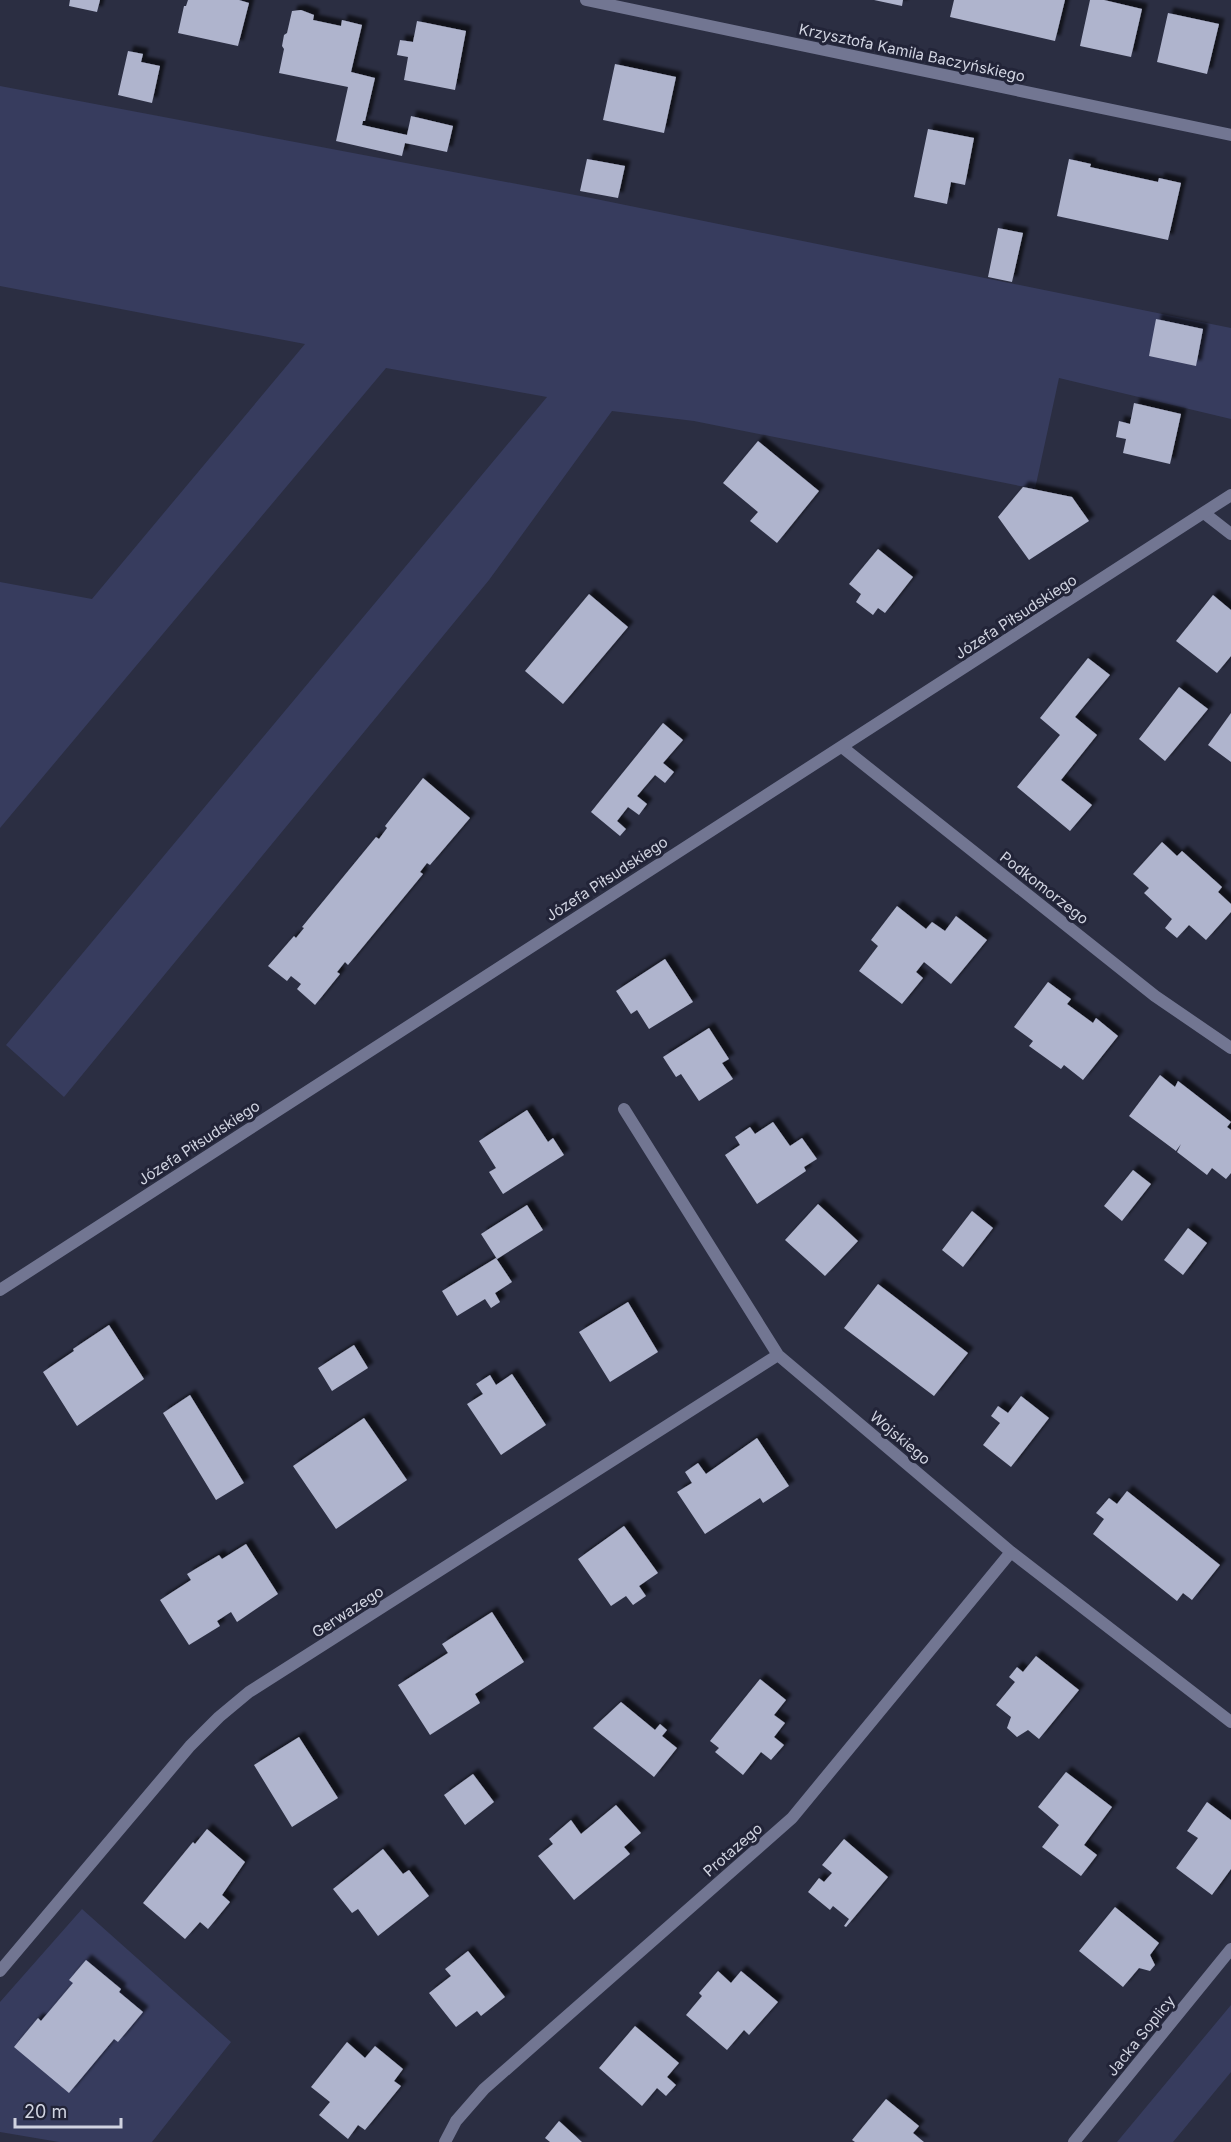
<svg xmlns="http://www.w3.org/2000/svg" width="1231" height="2142" viewBox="0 0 1231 2142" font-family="Inter,sans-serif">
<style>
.green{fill:#373c5e}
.building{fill:#afb4cd;filter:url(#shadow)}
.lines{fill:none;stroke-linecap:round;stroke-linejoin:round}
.minor{stroke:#727692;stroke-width:12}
.tertiary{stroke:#727692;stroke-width:12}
.labels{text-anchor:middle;stroke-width:6;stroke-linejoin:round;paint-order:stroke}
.street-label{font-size:15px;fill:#d1d4e1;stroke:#222438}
</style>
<defs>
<filter id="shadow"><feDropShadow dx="5.5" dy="-5.5" stdDeviation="1.5" flood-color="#0009"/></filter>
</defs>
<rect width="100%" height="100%" fill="#2b2e42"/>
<path class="green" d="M 0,86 L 591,198 L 1231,328 L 1231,419 L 1059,378 L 1035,489 L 694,421 L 612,411 L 489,580 L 64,1097 L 6,1045 L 547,397 L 386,368 L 0,828 L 0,582 L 92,599 L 305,344 L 0,286 Z
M 82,1909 L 231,2042 L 152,2142 L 59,2142 L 0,2132 L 0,2002 Z
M 1231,2005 L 1231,2072 L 1173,2142 L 1117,2142 Z"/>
<path class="building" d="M 70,0 L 100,0 L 97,12 L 69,6 Z
M 188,0 L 239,0 L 249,3 L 238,46 L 178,33 L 184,6 L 186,6 Z
M 874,0 L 903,0 L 902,6 Z
M 954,0 L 1065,0 L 1055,41 L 950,17 Z
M 1090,0 L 1104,0 L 1142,9 L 1131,57 L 1080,46 Z
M 301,10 L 314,15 L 313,20 L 341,26 L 342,20 L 362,25 L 351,72 L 375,78 L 365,121 L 363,121 L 362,125 L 407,135 L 411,116 L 453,126 L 447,152 L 405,143 L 402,156 L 336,141 L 348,87 L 279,73 L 284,49 L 282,46 L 284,35 L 287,33 L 292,11 Z
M 1168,13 L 1219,24 L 1207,74 L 1157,62 Z
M 417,21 L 466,31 L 455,90 L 404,80 L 408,57 L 397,55 L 400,40 L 413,42 Z
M 128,51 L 143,54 L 141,62 L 160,66 L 152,103 L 118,95 Z
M 615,64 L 676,77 L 664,133 L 603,120 Z
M 928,129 L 974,138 L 965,185 L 951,182 L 947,204 L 914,197 Z
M 587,159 L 625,166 L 618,198 L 580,191 Z
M 1069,159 L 1091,164 L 1090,167 L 1158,182 L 1159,178 L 1181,183 L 1168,240 L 1057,216 Z
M 998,228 L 1023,233 L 1012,282 L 988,277 Z
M 1156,319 L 1203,329 L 1196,366 L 1149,356 Z
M 1134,403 L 1181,414 L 1170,464 L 1123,453 L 1126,439 L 1116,437 L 1119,421 L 1130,424 Z
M 758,441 L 819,491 L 777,543 L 750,521 L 758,512 L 723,483 Z
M 1023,487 L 1072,497 L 1089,521 L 1029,560 L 998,517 Z
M 878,549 L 913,577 L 885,613 L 878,608 L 873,615 L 856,602 L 861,594 L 849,584 Z
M 589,594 L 628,627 L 563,704 L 525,671 Z
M 1213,595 L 1231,610 L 1231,656 L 1217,673 L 1176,641 Z
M 1088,658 L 1110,675 L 1075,717 L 1097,735 L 1061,780 L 1092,805 L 1070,831 L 1017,787 L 1060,735 L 1040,718 Z
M 1179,687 L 1208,709 L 1165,761 L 1139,739 Z
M 1231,713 L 1231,762 L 1208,745 Z
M 663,723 L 683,740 L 663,763 L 674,772 L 665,783 L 655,775 L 637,796 L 647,804 L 639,815 L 628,807 L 617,821 L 626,829 L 620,836 L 591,812 Z
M 423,778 L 470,818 L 430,865 L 427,863 L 420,872 L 423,874 L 348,965 L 345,962 L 337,972 L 340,974 L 315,1005 L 297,989 L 301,984 L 291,976 L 287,981 L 268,966 L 294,936 L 296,938 L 304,928 L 302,927 L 376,837 L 379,839 L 387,828 L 385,826 Z
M 1162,842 L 1177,856 L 1182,851 L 1222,887 L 1218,892 L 1231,904 L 1231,912 L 1206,940 L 1189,925 L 1177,938 L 1165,928 L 1172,919 L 1144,893 L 1149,888 L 1133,874 Z
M 897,906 L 926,929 L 932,922 L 945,931 L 956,916 L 987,940 L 951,984 L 924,962 L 916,972 L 923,978 L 902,1004 L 859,971 L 878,946 L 871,940 Z
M 665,959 L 693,1002 L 649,1029 L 637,1010 L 631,1014 L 616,991 Z
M 1048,982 L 1071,999 L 1067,1004 L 1093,1023 L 1096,1018 L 1118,1036 L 1083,1080 L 1064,1065 L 1061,1069 L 1029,1046 L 1033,1041 L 1014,1027 Z
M 709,1028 L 729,1059 L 722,1063 L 733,1079 L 699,1101 L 681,1074 L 676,1077 L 663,1057 Z
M 1160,1075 L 1175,1087 L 1178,1081 L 1231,1122 L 1227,1127 L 1231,1130 L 1231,1173 L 1226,1179 L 1212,1168 L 1207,1175 L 1177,1152 L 1181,1144 L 1176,1151 L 1129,1116 Z
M 527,1110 L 548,1142 L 553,1138 L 564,1155 L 503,1194 L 489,1172 L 496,1168 L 479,1141 Z
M 773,1122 L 790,1146 L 802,1138 L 817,1159 L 804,1167 L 806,1171 L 757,1204 L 725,1155 L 740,1145 L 735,1137 L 750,1127 L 755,1134 Z
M 1133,1170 L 1151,1184 L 1122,1221 L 1104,1206 Z
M 818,1204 L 858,1241 L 825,1276 L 785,1240 Z
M 527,1205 L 543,1230 L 497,1259 L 481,1234 Z
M 972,1211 L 993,1228 L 963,1267 L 942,1250 Z
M 1188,1228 L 1207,1243 L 1183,1275 L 1164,1260 Z
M 496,1258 L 512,1282 L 495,1293 L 500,1302 L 491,1308 L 485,1299 L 457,1316 L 442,1291 Z
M 878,1284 L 968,1353 L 934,1396 L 844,1328 Z
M 628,1302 L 658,1352 L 610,1382 L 579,1332 Z
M 109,1325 L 144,1379 L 77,1426 L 43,1372 L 74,1351 L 73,1349 Z
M 354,1345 L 368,1368 L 332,1391 L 318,1368 Z
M 512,1374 L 546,1425 L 501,1455 L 467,1404 L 483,1394 L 476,1384 L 490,1375 L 496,1385 Z
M 190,1395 L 244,1483 L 216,1500 L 163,1413 Z
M 1021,1396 L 1049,1418 L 1011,1467 L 983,1445 L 1000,1423 L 991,1416 L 998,1406 L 1008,1413 Z
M 364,1418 L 407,1480 L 336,1529 L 293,1466 Z
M 757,1438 L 789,1486 L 763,1503 L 760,1498 L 705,1534 L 677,1492 L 692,1483 L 685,1472 L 698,1463 L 706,1474 Z
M 1127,1491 L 1220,1565 L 1192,1600 L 1183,1593 L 1177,1601 L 1093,1534 L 1104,1519 L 1096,1513 L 1109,1498 L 1117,1504 Z
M 624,1526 L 658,1573 L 639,1586 L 646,1596 L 633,1605 L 626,1596 L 611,1606 L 578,1559 Z
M 246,1544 L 278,1594 L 237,1622 L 231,1612 L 217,1621 L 220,1626 L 189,1645 L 160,1600 L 191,1580 L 187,1574 L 219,1555 L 222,1559 Z
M 492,1612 L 524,1662 L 475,1694 L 480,1703 L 430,1735 L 398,1685 L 448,1653 L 442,1644 Z
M 1036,1656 L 1079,1690 L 1039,1739 L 1028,1730 L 1017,1737 L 1007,1728 L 1011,1717 L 996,1705 L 1015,1682 L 1009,1677 L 1017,1667 L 1023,1672 Z
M 760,1679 L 786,1700 L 774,1715 L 785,1723 L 774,1737 L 784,1745 L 771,1760 L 761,1752 L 743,1775 L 715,1752 L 719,1748 L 710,1741 Z
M 621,1702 L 655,1730 L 660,1724 L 667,1730 L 662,1736 L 677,1748 L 654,1777 L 593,1728 Z
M 299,1737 L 338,1798 L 292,1827 L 254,1765 Z
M 1066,1772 L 1112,1807 L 1084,1845 L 1097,1855 L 1081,1876 L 1042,1847 L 1059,1825 L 1038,1807 Z
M 473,1774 L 494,1802 L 465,1825 L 444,1795 Z
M 1207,1802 L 1231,1820 L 1231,1869 L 1212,1895 L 1176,1868 L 1198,1838 L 1187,1831 Z
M 616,1805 L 641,1833 L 624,1847 L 630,1854 L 574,1900 L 538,1856 L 553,1844 L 549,1839 L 571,1820 L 581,1834 Z
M 207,1829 L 245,1862 L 222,1895 L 230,1902 L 208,1929 L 200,1922 L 185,1939 L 143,1903 L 193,1842 L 195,1844 Z
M 844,1839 L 888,1877 L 846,1927 L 844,1926 L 849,1919 L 833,1906 L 830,1910 L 808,1892 L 819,1878 L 824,1882 L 832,1873 L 822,1865 Z
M 383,1849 L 403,1874 L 409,1870 L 429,1896 L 378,1936 L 358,1909 L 352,1913 L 333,1889 Z
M 1115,1907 L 1159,1943 L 1150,1955 L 1155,1965 L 1150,1971 L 1139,1968 L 1123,1987 L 1079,1951 Z
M 468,1951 L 505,1997 L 481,2016 L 477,2011 L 456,2027 L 429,1993 L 451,1976 L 445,1969 Z
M 86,1960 L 121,1989 L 119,1992 L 143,2012 L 118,2042 L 114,2039 L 69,2093 L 14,2047 L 38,2018 L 41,2021 L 73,1983 L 69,1980 Z
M 718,1971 L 731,1983 L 741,1971 L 778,2002 L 749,2035 L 744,2030 L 727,2050 L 686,2015 L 702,1996 L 699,1993 Z
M 635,2026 L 679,2063 L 667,2077 L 676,2085 L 666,2096 L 657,2088 L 642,2106 L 599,2068 Z
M 347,2042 L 365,2058 L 375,2046 L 403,2069 L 394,2081 L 401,2086 L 365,2130 L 358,2125 L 348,2139 L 319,2115 L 330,2102 L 311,2087 Z
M 886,2099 L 919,2126 L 913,2133 L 924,2142 L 855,2142 L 852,2140 Z
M 559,2121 L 582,2142 L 550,2142 L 545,2138 Z"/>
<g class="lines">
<path class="minor" d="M 586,0 L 1231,135
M 1204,513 L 1231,534
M 842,747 L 1155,996 L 1231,1048
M 624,1109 L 778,1355 L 1011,1552 L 1231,1722
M 0,1971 L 190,1746 L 219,1717 L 249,1692 L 778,1355
M 445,2142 L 456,2121 L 484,2089 L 792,1818 L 1011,1552
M 1074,2142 L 1231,1949"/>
<path class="tertiary" d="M 0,1290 L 1231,495"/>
</g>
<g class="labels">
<g class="street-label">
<text transform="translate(912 53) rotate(12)" y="5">Krzysztofa Kamila Baczyńskiego</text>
<text transform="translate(1016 617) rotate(-33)" y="5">Józefa Piłsudskiego</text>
<text transform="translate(607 879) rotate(-33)" y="5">Józefa Piłsudskiego</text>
<text transform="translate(1044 888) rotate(38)" y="5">Podkomorzego</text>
<text transform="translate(199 1143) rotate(-33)" y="5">Józefa Piłsudskiego</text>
<text transform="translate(900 1438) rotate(40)" y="5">Wojskiego</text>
<text transform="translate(348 1612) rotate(-33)" y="5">Gerwazego</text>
<text transform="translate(733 1850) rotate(-41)" y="5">Protazego</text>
<text transform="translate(1141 2036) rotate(-51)" y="5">Jacka Soplicy</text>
</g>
</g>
<path d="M15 2118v9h106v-9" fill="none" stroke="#d1d4e1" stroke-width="3"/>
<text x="24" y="2118" font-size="18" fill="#d1d4e1" stroke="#222438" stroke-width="4.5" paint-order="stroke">20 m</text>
</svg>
